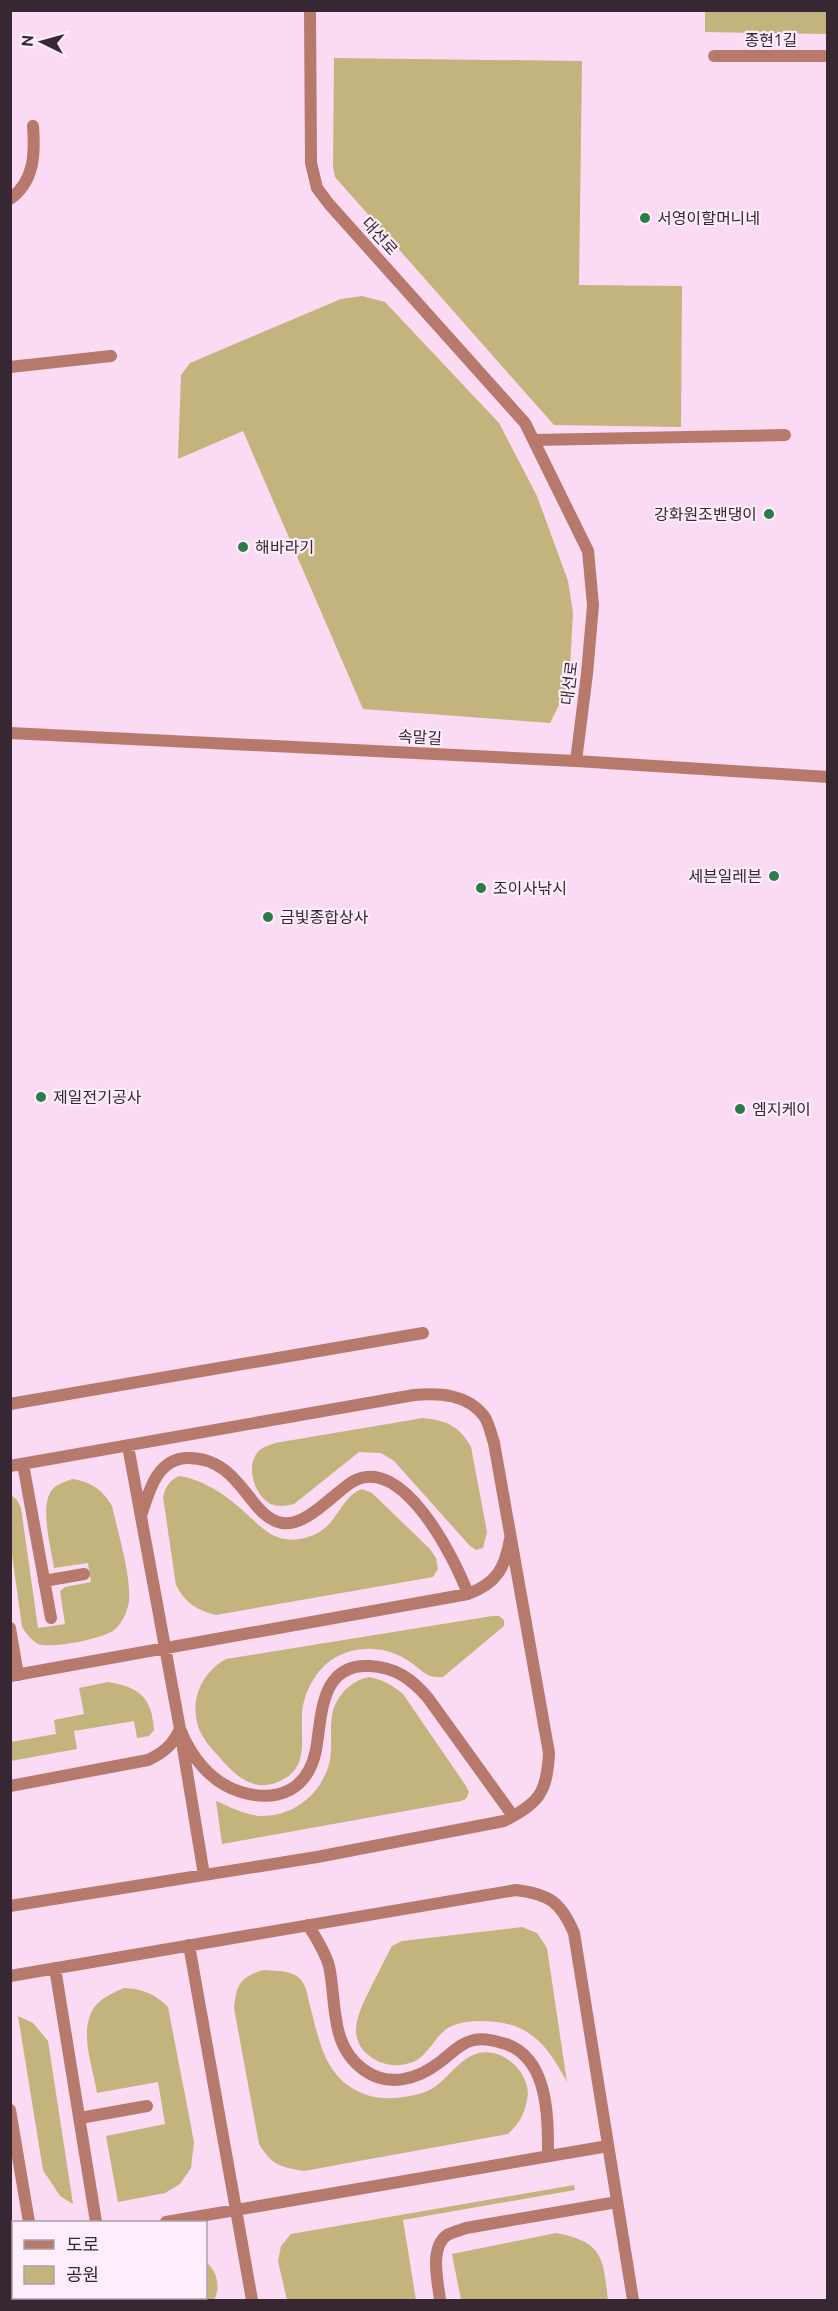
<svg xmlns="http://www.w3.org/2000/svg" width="838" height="2311" viewBox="0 0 838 2311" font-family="Ubuntu,'Noto Sans KR',sans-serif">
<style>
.green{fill:#c3b37d}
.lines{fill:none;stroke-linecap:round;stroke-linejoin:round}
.service{stroke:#b7796b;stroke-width:12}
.minor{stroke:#b7796b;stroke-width:12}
.tertiary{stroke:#b7796b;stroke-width:12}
.poi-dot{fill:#2c7b4b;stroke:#feedfa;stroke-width:2}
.labels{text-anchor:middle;stroke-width:4.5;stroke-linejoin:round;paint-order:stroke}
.street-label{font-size:16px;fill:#362733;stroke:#feedfa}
.poi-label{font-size:16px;fill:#362733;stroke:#feedfa;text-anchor:start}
</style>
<rect width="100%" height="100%" fill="#fbdaf4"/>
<path class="green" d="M 705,11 L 827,11 L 827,34 L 705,32 Z
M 334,58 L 582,61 L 579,285 L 682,286 L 681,427 L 554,425 L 335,177 L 333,167 Z
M 362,296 L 385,302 L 499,423 L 537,496 L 568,581 L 573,613 L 569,685 L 550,723 L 363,709 L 243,431 L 178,459 L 181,375 L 190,363 L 341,299 Z
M 423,1418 C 445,1420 460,1426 471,1447 L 487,1532 L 483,1548 L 476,1550 L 470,1546 L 394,1461 L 381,1453 L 359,1452 L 294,1504 C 287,1506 278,1507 271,1504 C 253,1495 244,1462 261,1449 C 265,1446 271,1445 275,1443 Z
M 179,1476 C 201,1479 223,1493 240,1508 C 262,1527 275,1547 308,1537 C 339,1528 338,1498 362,1489 L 372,1493 L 430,1549 L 436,1558 L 438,1569 L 433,1577 L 216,1615 C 198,1611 184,1602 176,1585 L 163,1497 C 166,1486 169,1481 179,1476 Z
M 72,1479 C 91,1482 102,1489 112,1506 C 117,1529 134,1585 128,1606 C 126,1614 121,1625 114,1630 C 103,1639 50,1649 38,1644 C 31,1640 26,1633 22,1627 L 11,1547 L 11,1495 L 17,1500 L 21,1508 L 38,1628 L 65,1624 L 60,1591 L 65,1587 L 91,1582 L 88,1563 L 54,1568 C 51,1548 40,1508 51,1491 C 55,1485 64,1482 72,1479 Z
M 492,1616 L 499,1616 L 504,1620 L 504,1626 L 443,1677 C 425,1679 421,1668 407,1660 C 382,1644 349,1645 326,1664 C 312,1677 302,1698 302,1717 C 301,1744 309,1771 275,1783 C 252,1791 235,1775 221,1759 C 213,1750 204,1741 199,1729 C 189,1701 201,1673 226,1659 Z
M 369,1677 C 384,1680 392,1685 403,1694 L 466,1786 L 469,1792 L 466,1799 L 461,1801 L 222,1844 L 216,1801 C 230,1807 245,1815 260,1816 C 294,1817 323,1793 330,1760 C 333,1743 328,1721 335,1705 C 342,1690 354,1680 369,1677 Z
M 108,1682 C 139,1687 152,1697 154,1730 L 149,1736 L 137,1738 L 134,1721 L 74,1731 L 77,1749 L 11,1761 L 11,1742 L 56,1734 L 54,1720 L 84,1714 L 79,1688 Z
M 522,1927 L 537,1933 L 547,1948 L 567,2082 C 546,2043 529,2021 480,2021 C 469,2021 454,2023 445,2030 C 434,2039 426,2057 413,2062 C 400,2067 385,2066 374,2059 C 343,2040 359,2012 371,1987 C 378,1973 385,1959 392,1946 L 402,1941 Z
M 263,1970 C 274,1971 285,1970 295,1975 C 305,1980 307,1992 309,2002 C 320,2042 324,2082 370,2096 C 387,2101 422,2097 436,2086 C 451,2075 460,2058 479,2053 C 504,2047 533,2075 527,2100 C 524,2115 519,2124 508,2134 L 304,2171 C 280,2167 272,2165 259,2144 L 234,2008 C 237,1984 239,1978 263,1970 Z
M 124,1988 C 143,1989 155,1994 168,2007 L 194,2142 L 191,2168 L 180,2184 L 165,2193 L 118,2202 L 106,2136 L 165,2124 L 158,2082 L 97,2093 C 93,2067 77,2029 96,2005 C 103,1997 115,1992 124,1988 Z
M 18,2016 L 33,2023 L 48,2041 L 73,2204 L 60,2196 L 43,2170 Z
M 574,2185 L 575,2190 L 403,2220 L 416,2300 L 287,2300 L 278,2261 L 281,2246 L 291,2234 Z
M 556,2233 C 603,2242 603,2257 608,2300 L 461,2300 L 452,2254 Z
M 206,2262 C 217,2271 221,2287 214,2300 L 198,2300 L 198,2298 L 206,2298 Z
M 57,2298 L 158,2298 L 142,2300 L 58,2300 Z"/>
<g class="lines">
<path class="service" d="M 10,199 C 35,181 35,153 33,126
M 10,367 L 111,356
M 534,440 L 785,435
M 10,1404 L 423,1333
M 23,1464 L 51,1618
M 10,1466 L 414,1395 C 440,1393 467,1394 484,1416 C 489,1423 491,1434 494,1443 L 549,1753 C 547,1793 539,1803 504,1821 L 317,1857 L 10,1906
M 142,1513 C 149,1490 158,1458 188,1458 C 242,1458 248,1517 282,1523 C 306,1527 333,1494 352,1482 C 402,1452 455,1559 468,1594
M 44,1581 L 84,1574
M 10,1628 L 18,1675
M 10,1676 L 468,1594 C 497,1583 505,1568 510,1539
M 180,1729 C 191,1757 211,1783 241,1792 C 278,1803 308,1790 316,1750 C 322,1715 320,1663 370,1666 C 395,1667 412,1679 428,1698 L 513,1816
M 182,1742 L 204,1875
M 10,1786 L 148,1760 C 163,1753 173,1745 180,1729 L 128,1446
M 308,1925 C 316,1938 325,1951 329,1966 C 337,2003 329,2045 364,2070 C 389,2088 418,2079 440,2062 C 451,2054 460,2043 474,2040 C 486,2038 495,2041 506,2044 C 549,2059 548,2118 548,2156
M 189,1945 L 252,2300
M 55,1968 L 96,2222
M 10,1976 L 516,1890 C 549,1894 561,1902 574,1933 L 633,2300
M 10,2110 L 29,2222
M 80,2118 L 147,2106
M 166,2222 L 608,2146
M 10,2249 L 14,2249
M 440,2300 C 438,2282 429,2248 447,2235 C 452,2232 461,2230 466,2228 L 617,2202"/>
<path class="minor" d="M 310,10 L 311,163 L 317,188 L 329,204 L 525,423 L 588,551 L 593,605 L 587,674 L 576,761
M 714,56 L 828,56"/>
<path class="tertiary" d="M 10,733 L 576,761 L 828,777"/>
</g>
<g class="poi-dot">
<circle cx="645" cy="218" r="6"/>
<circle cx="769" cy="514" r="6"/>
<circle cx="243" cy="547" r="6"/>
<circle cx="774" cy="876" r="6"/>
<circle cx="481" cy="888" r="6"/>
<circle cx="268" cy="917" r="6"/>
<circle cx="41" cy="1097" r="6"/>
<circle cx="740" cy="1109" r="6"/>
</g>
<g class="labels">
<g class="street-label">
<text x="771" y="46">종현1길</text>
<text transform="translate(380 236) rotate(48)" y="6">대선로</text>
<text transform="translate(569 683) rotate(-83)" y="6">대선로</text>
<text transform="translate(420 737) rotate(3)" y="6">속말길</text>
</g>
<g class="poi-label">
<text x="657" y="224">서영이할머니네</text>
<text x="757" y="520" text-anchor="end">강화원조밴댕이</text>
<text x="255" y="553">해바라기</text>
<text x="762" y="882" text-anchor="end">세븐일레븐</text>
<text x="493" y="894">조이사낚시</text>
<text x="280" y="923">금빛종합상사</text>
<text x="53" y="1103">제일전기공사</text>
<text x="752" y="1115">엠지케이</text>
</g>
</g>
<rect width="838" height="2311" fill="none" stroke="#362733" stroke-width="24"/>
<rect x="12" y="2221" width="195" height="78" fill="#feedfa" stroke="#ae9eaa" stroke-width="1.5"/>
<rect x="24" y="2240" width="30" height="9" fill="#b7796b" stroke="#ae9eaa" stroke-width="1.5"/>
<text x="66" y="2251" font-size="18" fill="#362733">도로</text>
<rect x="24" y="2266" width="30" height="18" fill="#c3b37d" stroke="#ae9eaa" stroke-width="1.5"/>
<text x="66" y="2281" font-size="18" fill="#362733">공원</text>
<g transform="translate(42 42) rotate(275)" stroke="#feedfa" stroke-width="4.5" paint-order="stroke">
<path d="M0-4.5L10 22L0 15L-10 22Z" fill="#362733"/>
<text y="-9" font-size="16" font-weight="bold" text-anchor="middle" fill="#362733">N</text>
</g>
</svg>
